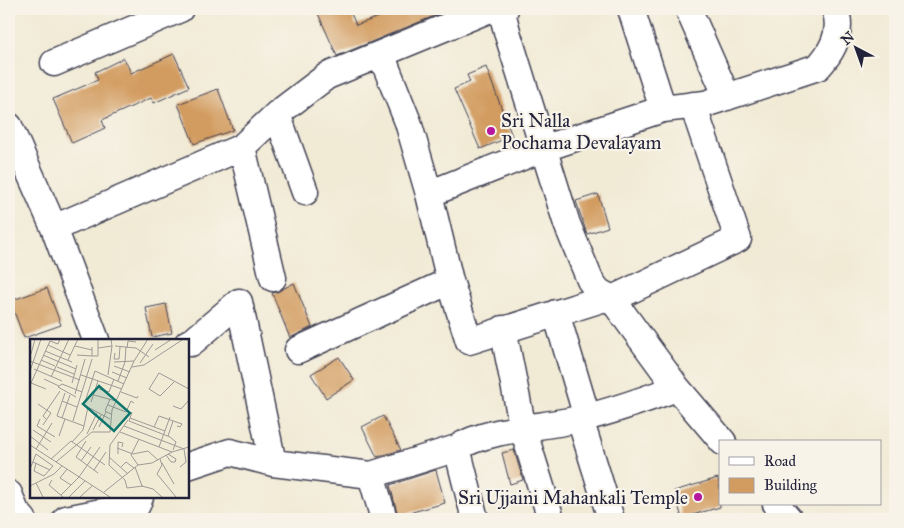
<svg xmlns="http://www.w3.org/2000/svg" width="904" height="528" viewBox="0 0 904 528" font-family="'IM FELL Great Primer',serif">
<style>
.building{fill:#d29b5f}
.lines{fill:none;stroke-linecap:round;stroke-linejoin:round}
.minor-casing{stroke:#414052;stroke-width:29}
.minor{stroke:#fff;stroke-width:26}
.poi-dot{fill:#b5179e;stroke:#f7f3e8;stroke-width:2}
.labels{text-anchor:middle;stroke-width:4.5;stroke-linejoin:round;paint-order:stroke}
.poi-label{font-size:19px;fill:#22223b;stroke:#f7f3e8;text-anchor:start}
.inset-road{fill:none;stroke:#9e9a97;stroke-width:1}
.view{fill:#0f766e;fill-opacity:0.15;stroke:#0f766e;stroke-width:2.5}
.inset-edge{fill:none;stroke:#22223b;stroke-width:2.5}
</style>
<rect width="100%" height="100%" fill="#f7f3e8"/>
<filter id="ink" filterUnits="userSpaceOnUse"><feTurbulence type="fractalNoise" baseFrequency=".02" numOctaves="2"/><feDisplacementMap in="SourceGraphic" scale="10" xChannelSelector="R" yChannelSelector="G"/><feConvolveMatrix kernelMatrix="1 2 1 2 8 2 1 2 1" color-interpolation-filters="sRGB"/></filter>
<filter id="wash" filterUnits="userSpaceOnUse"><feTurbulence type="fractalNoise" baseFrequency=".0096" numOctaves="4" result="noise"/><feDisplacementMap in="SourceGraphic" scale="20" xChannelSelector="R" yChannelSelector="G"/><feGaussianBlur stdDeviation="1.12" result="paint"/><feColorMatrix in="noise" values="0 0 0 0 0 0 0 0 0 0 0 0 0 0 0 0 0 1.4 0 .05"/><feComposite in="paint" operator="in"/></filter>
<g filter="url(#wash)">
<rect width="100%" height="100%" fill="#f1ead5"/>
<g id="blocks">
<path class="building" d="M 316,9 L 349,9 L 356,25 L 402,9 L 451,9 L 337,56 Z
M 174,54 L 189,87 L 154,103 L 151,98 L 102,120 L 105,128 L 72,143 L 53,99 L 98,80 L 95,72 L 124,58 L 131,73 Z
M 486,67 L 512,136 L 480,149 L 454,89 L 470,82 L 467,75 Z
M 218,89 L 233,130 L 194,144 L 178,104 Z
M 598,194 L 608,227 L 587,234 L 576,201 Z
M 294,283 L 312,327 L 290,338 L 272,293 L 277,292 Z
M 47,288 L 61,325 L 24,338 L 10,301 Z
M 166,304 L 172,333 L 152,337 L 146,308 Z
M 339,357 L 354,380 L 326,398 L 311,374 Z
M 383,416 L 401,450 L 377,457 L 362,427 Z
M 514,450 L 523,480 L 510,484 L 502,453 Z
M 436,470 L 445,503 L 398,516 L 390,485 Z
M 718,478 L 720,489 L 720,507 L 682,518 L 674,491 Z"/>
</g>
</g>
<g filter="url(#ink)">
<use href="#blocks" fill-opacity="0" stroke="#414052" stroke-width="1"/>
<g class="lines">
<g class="minor-casing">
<path id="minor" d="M 505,9 L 503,16 L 508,35 L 567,224 L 590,280 L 598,291 L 612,299 L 677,388 L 723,442
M 631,9 L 663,109
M 690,13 L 727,97
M 381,54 L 408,122 L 429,194 L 450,281 L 469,341 L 608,297
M 54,63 L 180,9
M 277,114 L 305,192
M 9,126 L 54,228 L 96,340
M 242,147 L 273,278
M 429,194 L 542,149 L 663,109 L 705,104 L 818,67 C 833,51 843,31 835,9
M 54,228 L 242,147 L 277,114 L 327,76 L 490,9
M 612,299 L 738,239 L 693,105
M 556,313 L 587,417
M 503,329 L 523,429 L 551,519
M 188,343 L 191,343 L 239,302 L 273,463
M 298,350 L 450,281
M 580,419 L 611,519
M 457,448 L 475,519
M 188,466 L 230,452 L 273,463 L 371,475 L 457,448 C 484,429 546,427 579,419 C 612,412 645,399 677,388
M 371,475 L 384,519
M 9,494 L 16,512 L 23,519
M 776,504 L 789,519
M 66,519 L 137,505 L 140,497"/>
</g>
<use href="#minor" class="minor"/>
</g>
</g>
<g class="poi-dot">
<circle cx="491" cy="131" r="5"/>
<circle cx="698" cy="497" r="5"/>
</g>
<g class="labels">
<g class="poi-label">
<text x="501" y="127">Sri Nalla<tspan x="501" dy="22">Pochama Devalayam</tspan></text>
<text x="688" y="504" text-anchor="end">Sri Ujjaini Mahankali Temple</text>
</g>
</g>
<g transform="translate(30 339)">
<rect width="159" height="159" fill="#f1ead5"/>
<path class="inset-road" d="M 18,6 L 40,16M 45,7 L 62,11M 85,7 L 106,9 L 119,18M 68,9 L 82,7 L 81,0M 97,9 L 98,2 L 106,3M 125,11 L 142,0M 15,12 L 42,23M 85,14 L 84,20 L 89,20 L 90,8M 1,15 L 5,0M 13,16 L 46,30M 47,16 L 62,17 L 62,8M 62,17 L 68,17 L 68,0M 11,21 L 25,27M 38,21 L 48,0M 0,22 L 50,41M 84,23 L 104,22M 110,24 L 123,5M 84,27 L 100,33M 27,28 L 44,35M 102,28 L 114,26 L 152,1M 4,30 L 32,42M 0,32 L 11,0M 82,33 L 97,39M 51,36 L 92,50M 78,36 L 82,7M 21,38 L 39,0M 14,40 L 29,47M 88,42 L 95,23 L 96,8M 144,43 L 130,57 L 119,50 L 129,34 L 159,50M 1,44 L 20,2 L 28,5 L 30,0M 1,44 L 16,50M 42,44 L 47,26M 69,50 L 79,53 L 84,40M 91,53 L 107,59 L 108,57M 35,54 L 27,77 L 54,87M 45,55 L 55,20M 64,56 L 86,62M 46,58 L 28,48 L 32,45 L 52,53M 80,60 L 75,72 L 81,75M 32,62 L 47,68M 61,63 L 68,42M 8,65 L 21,74 L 13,86M 78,66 L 96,73 L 101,62 L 104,64M 143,67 L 151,70 L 159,61M 102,73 L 99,82 L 140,98 L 146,103 L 143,111M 32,79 L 40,56M 100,79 L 135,92M 10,80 L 7,87 L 25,98M 16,80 L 13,77 L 30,52M 80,80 L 54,66 L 65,32 L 94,45M 98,81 L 80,106 L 79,126 L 95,141 L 97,149 L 113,147M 43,82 L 62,20M 94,87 L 154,110 L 156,123 L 150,128M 69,88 L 76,73M 124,88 L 129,77 L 152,85 L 150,88 L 147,87M 3,91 L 21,103M 63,91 L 71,76M 90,93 L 142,113M 57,95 L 67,74M 0,97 L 18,111M 29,97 L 35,80M 138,97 L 143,82M 56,102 L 46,118 L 68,134M 42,103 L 53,91 L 58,68M 0,106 L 80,158M 129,108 L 140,78M 87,109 L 103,115 L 118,112 L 128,121M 6,110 L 22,84M 88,115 L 88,103 L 93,104 L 92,108M 136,116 L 141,123 L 145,123 L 146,120 L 138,115M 79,118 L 98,135M 21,120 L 41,102 L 75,126M 130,120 L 132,126 L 127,135 L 146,158M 51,122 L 61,108M 3,123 L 20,131M 26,123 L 62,93 L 80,93 L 82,71 L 104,22 L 118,0M 6,124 L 4,132 L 14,137 L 23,127 L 6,115M 132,124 L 144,145M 108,126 L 101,116 L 109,100M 91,128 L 96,123 L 104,129M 105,128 L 112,147 L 123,150 L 132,158M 0,130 L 6,115M 37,130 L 30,139 L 41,146M 64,131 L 76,113M 22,141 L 19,146 L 33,158M 6,144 L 13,158M 0,147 L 24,135 L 32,127M 74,153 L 108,126 L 122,124 L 142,113 L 159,108M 31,156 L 49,138 L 70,108M 39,158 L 55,142M 50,158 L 62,147"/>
<path class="view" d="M 69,47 L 100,74 L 84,92 L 53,65 Z"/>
<rect width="159" height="159" class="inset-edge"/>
</g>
<rect width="904" height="528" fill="none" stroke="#f7f3e8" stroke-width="30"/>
<rect x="719" y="440" width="162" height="65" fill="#f7f3e8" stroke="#a29fa3"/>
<rect x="729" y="457" width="25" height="8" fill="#ffffff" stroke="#a29fa3"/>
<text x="764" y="466" font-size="15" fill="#22223b">Road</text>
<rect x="729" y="478" width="25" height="15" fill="#d29b5f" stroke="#a29fa3"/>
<text x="764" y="490" font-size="15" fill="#22223b">Building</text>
<g transform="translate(856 48) rotate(319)" stroke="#f7f3e8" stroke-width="4" paint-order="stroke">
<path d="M0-4L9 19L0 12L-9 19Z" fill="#22223b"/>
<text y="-8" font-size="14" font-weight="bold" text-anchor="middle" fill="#22223b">N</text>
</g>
</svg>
